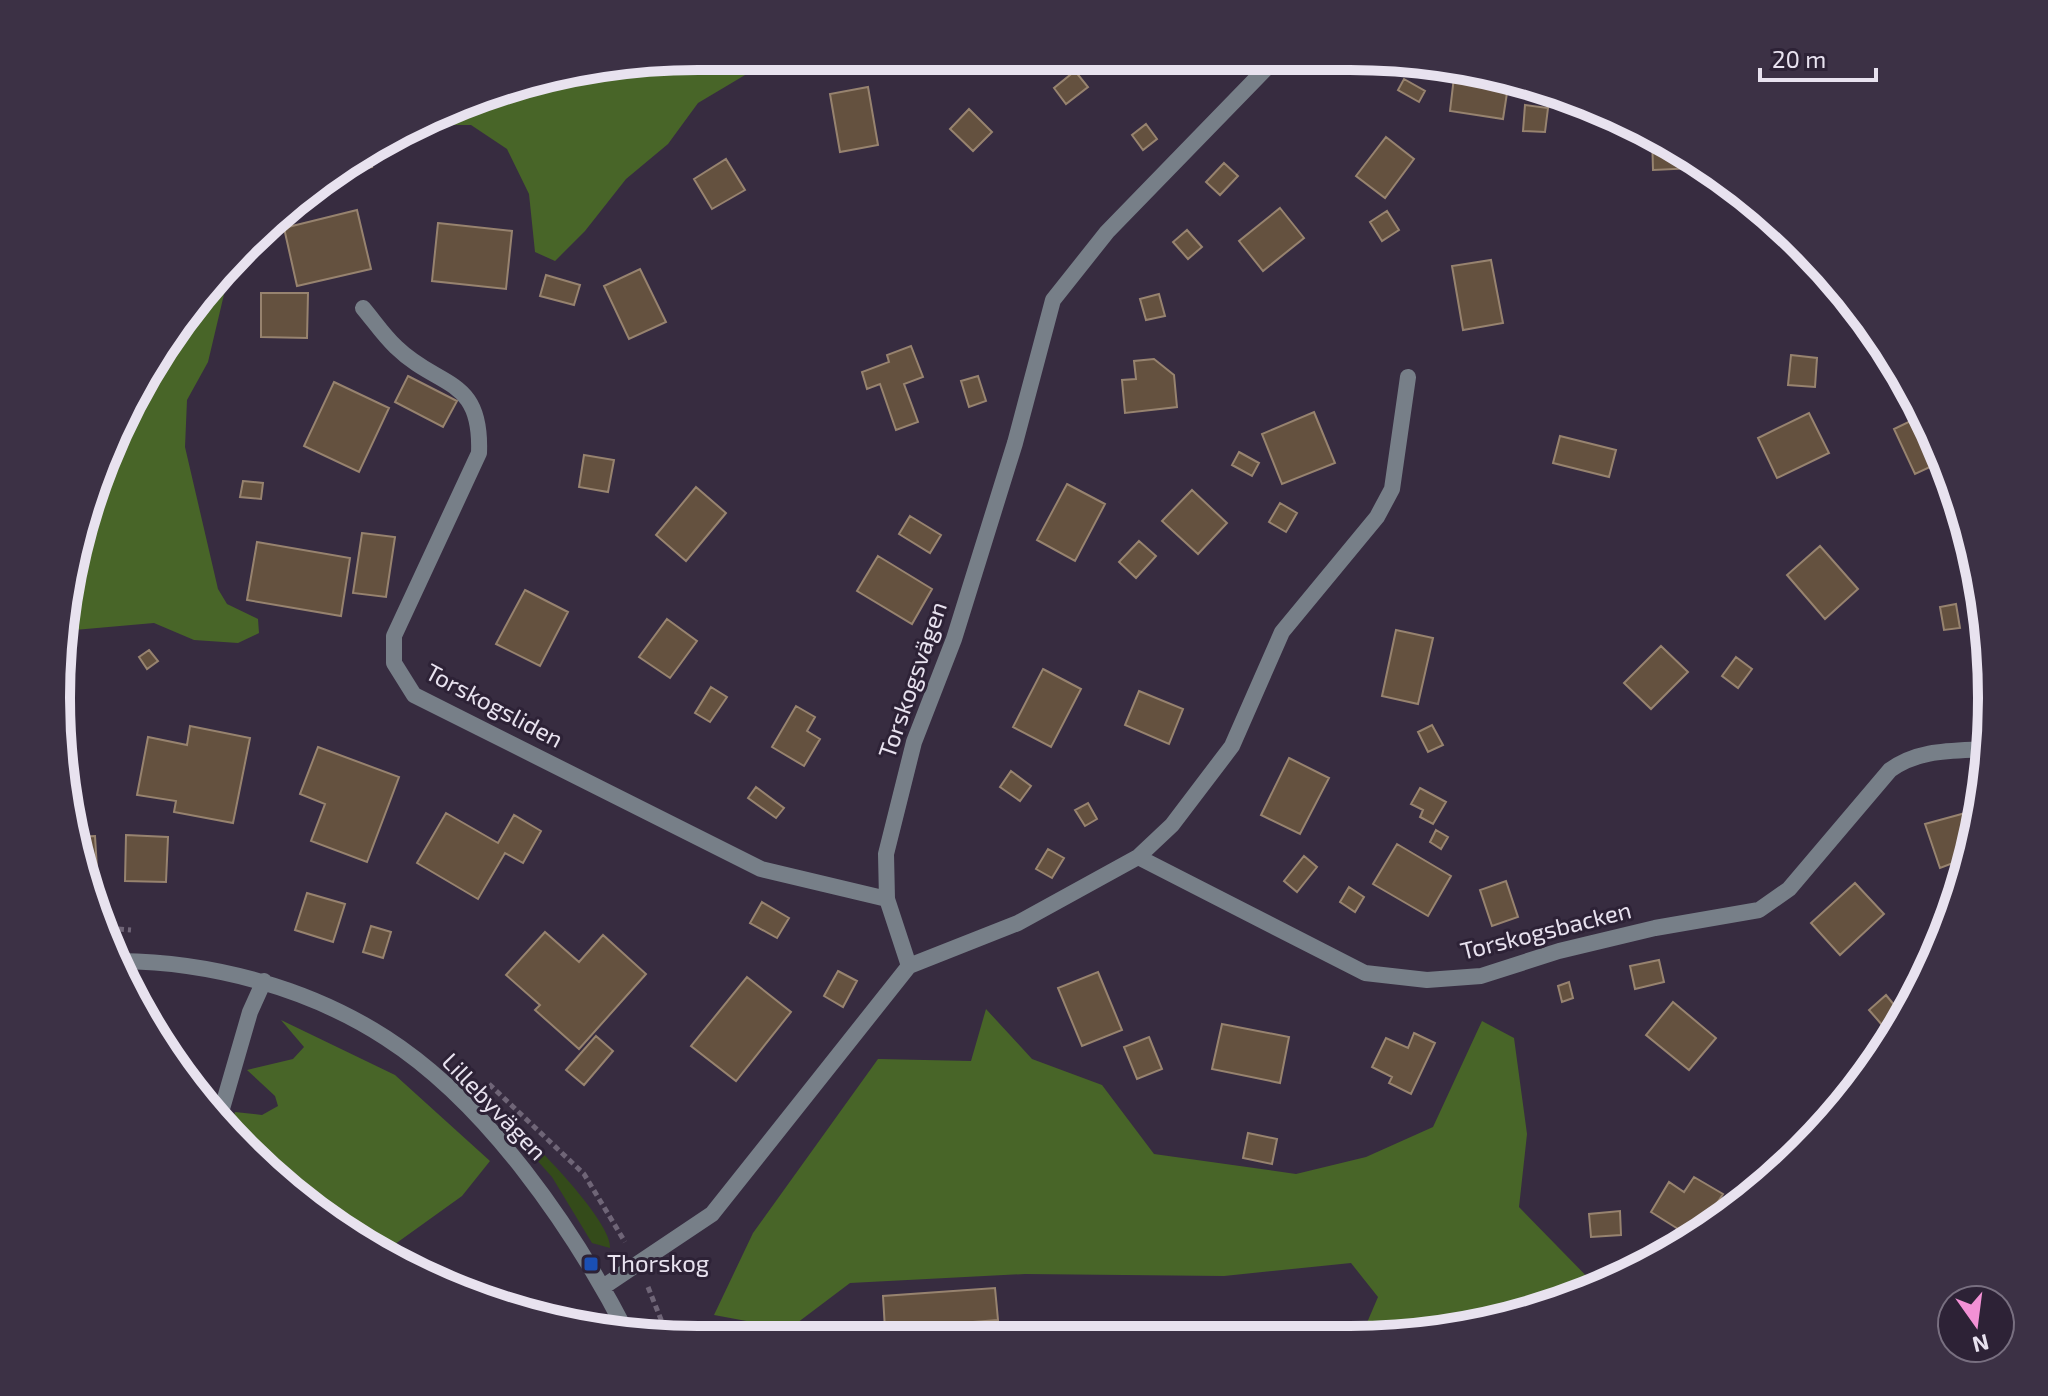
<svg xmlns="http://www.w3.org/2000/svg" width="2048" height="1396" viewBox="0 0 2048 1396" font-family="'Exo 2',sans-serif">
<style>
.green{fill:#344b1a}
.forest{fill:#486528}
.building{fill:#64513f;stroke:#97836f;stroke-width:2}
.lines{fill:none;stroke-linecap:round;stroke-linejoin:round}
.path{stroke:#6f6577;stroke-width:5;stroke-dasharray:6 4;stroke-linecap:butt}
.street{stroke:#777f88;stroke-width:16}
.transit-dot{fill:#1a4fb4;stroke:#2d2236;stroke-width:3}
.labels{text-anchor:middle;stroke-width:6;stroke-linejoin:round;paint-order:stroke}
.street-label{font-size:24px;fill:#e8e2ef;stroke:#2d2236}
.poi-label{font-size:24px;fill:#e8e2ef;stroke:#2d2236;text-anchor:start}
.rim{fill:none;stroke:#e8e2ef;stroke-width:10}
</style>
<rect width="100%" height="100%" fill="#372c40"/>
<path class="green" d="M 532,1143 C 549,1158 613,1226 610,1248 L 592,1243 L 552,1177 L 527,1149 L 527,1144 Z"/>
<path class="forest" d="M 698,56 L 777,56 L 698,103 L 668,144 L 626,179 L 585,231 L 555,261 L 535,252 L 529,194 L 507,149 L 471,125 L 420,125 L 492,90 Z
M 230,269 L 208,362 L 187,400 L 185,447 L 218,589 L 227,604 L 258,619 L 259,633 L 238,643 L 194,640 L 154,623 L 63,631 L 105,453 L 189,307 Z
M 986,1009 L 1032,1059 L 1102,1085 L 1154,1154 L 1296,1174 L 1366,1157 L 1433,1127 L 1482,1021 L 1514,1038 L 1527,1134 L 1519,1207 L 1599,1289 L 1476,1328 L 1360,1339 L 1378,1297 L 1351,1263 L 1224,1276 L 1025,1274 L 850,1283 L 789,1329 L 714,1315 L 753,1233 L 878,1059 L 971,1061 Z
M 281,1020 L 395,1075 L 490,1161 L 462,1196 L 384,1252 L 244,1152 L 229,1133 L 235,1112 L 262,1115 L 278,1106 L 275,1096 L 247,1070 L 293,1059 L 304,1047 Z"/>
<path class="building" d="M 1477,69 L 1509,80 L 1503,119 L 1450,111 L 1454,77 L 1476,80 Z
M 1075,71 L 1088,87 L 1066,104 L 1054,88 Z
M 1404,79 L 1425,91 L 1419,102 L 1398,90 Z
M 868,87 L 878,145 L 840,152 L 830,94 Z
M 1525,105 L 1548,108 L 1545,132 L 1523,131 Z
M 969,109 L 992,132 L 973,151 L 950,129 Z
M 1146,124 L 1157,139 L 1143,150 L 1132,135 Z
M 1652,135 L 1698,168 L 1653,170 Z
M 1386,137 L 1414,159 L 1385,198 L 1356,176 Z
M 368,151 L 372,167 L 333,176 L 341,164 Z
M 726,159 L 745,190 L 712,209 L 694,179 Z
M 1224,163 L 1238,176 L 1220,195 L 1206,182 Z
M 1280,208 L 1304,238 L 1263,271 L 1239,241 Z
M 357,210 L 371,269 L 297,286 L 284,228 Z
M 1387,211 L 1399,230 L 1382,241 L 1370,222 Z
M 438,223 L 512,231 L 506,289 L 432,281 Z
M 1187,230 L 1202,247 L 1188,259 L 1173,242 Z
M 1491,260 L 1503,323 L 1463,330 L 1452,266 Z
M 640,269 L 666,322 L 629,339 L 604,286 Z
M 546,275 L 580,285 L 574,305 L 540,296 Z
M 261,293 L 308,293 L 307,338 L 261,337 Z
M 1159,294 L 1165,316 L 1146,320 L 1140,299 Z
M 911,346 L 923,377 L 904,384 L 918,422 L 896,430 L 880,384 L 867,389 L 862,372 L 889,362 L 887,355 Z
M 1791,355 L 1817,358 L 1815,387 L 1788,385 Z
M 1154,359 L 1174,375 L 1177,407 L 1125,413 L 1122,380 L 1136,379 L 1134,361 Z
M 408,376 L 457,401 L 443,427 L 395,402 Z
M 978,376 L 986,401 L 969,407 L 961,381 Z
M 334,382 L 389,408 L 359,472 L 304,446 Z
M 1314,412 L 1335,463 L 1282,484 L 1262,434 Z
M 1809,413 L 1829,453 L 1777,478 L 1758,438 Z
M 1923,415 L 1945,460 L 1915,474 L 1894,429 Z
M 1560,436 L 1616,450 L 1609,477 L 1553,463 Z
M 1239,452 L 1259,463 L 1252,476 L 1232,465 Z
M 584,455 L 614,460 L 608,492 L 579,487 Z
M 243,481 L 263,483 L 261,499 L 240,497 Z
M 1067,484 L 1105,504 L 1075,561 L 1037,540 Z
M 696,487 L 726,513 L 686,561 L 656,535 Z
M 1192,490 L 1227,523 L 1198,554 L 1162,521 Z
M 1280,503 L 1297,513 L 1286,532 L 1269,522 Z
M 910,516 L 941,535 L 930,553 L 899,534 Z
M 362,533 L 395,537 L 386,597 L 353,593 Z
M 1139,541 L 1156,556 L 1136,578 L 1119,562 Z
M 257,542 L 350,558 L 341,616 L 247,600 Z
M 1820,546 L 1858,589 L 1825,619 L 1787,575 Z
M 878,556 L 932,589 L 912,624 L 857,591 Z
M 525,590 L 568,612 L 540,666 L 496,644 Z
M 1956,604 L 1960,628 L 1944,630 L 1940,607 Z
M 667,619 L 697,641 L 670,678 L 639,657 Z
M 1396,630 L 1433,638 L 1418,704 L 1382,696 Z
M 1661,646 L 1688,672 L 1651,709 L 1624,683 Z
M 149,650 L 158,661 L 147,669 L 139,657 Z
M 1736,657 L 1752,669 L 1738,688 L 1722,676 Z
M 1043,669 L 1081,689 L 1051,747 L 1013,727 Z
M 711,687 L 727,697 L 710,722 L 695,713 Z
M 1139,691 L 1183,709 L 1169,744 L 1125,725 Z
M 796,706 L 815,717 L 807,731 L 820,739 L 804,766 L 772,747 Z
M 1432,725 L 1443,745 L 1428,752 L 1418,732 Z
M 190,726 L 250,738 L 233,823 L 174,812 L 176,801 L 137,795 L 148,737 L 187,745 Z
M 318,747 L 399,777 L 367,862 L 311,841 L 325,804 L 300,794 Z
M 1289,758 L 1329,778 L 1300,834 L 1261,815 Z
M 1011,771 L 1031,786 L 1020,801 L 1000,787 Z
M 756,787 L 784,808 L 776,818 L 748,798 Z
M 1420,788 L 1446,802 L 1433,824 L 1420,817 L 1423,810 L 1411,804 Z
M 1088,803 L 1097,819 L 1085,826 L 1075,810 Z
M 1969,812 L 1976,834 L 1973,846 L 1968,847 L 1969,857 L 1940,868 L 1925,824 Z
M 446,813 L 498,843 L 514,815 L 541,831 L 523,863 L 505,853 L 478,899 L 417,863 Z
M 1436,830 L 1448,837 L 1441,849 L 1430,842 Z
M 126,835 L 168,837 L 166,882 L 125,881 Z
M 95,836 L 98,886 L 92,886 L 73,837 Z
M 1397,844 L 1451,876 L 1428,916 L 1373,884 Z
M 1048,849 L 1064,858 L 1052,878 L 1036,869 Z
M 1304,856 L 1317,867 L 1297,892 L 1284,881 Z
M 1506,881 L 1518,917 L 1492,926 L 1480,890 Z
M 1855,883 L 1884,914 L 1840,955 L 1811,923 Z
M 1349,887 L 1364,897 L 1355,912 L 1340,902 Z
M 307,893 L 345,904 L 333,942 L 295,930 Z
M 762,902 L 789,918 L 777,938 L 750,923 Z
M 371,926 L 391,932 L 383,958 L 363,952 Z
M 545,932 L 579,962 L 603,935 L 646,974 L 579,1049 L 535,1010 L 540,1005 L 506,975 Z
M 1659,960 L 1664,982 L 1635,989 L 1630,966 Z
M 838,971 L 857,981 L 843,1007 L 824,996 Z
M 1098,972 L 1122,1030 L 1082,1046 L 1058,988 Z
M 747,977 L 791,1012 L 736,1081 L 691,1046 Z
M 1569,982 L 1573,998 L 1562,1002 L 1558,986 Z
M 1886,995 L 1900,1012 L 1883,1026 L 1869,1010 Z
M 1673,1002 L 1716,1038 L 1689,1070 L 1646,1035 Z
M 1222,1024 L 1289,1037 L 1280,1083 L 1212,1069 Z
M 1414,1033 L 1435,1043 L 1411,1094 L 1389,1083 L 1392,1077 L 1372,1067 L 1386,1038 L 1408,1048 Z
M 596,1036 L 613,1051 L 584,1085 L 566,1070 Z
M 1149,1037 L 1162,1069 L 1137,1079 L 1124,1047 Z
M 1248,1133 L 1277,1139 L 1272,1164 L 1243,1158 Z
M 1694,1177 L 1723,1194 L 1694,1239 L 1651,1212 L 1669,1182 L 1684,1192 Z
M 1620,1211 L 1621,1235 L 1591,1237 L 1589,1214 Z
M 995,1288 L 998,1320 L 885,1329 L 883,1296 Z
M 1067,1329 L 1101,1338 L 1100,1340 L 1064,1340 Z
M 1146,1329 L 1192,1340 L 1143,1340 Z"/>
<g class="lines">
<path class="path" d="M 108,928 L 131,930
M 489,1084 L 584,1174 L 625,1242
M 648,1287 L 668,1337"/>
<path class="street" d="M 363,308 C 374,321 384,336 396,347 C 439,389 482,376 479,453 L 394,636 L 394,663 L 414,695 L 761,869 L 887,899
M 1138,857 L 1172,825 L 1232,746 L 1282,632 L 1377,517 L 1392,489 L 1408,377
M 120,961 C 212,962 309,988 386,1038 C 487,1103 573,1228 627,1333
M 909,966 L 887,899 L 886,854 L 914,742 L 954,639 L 1015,443 L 1053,300 L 1107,232 L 1278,56
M 219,1119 L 250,1012 L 264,981
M 603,1287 L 712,1214 L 909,966 L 1018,923 L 1138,857 L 1365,973 L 1427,980 L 1481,976 L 1559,951 L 1655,928 L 1759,910 L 1789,889 L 1890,770 C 1919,749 1952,751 1987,749"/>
</g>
<rect class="transit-dot" x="583" y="1256" width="16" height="16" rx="4"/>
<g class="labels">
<g class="street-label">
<text transform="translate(913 680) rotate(-71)" y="8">Torskogsvägen</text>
<text transform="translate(494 706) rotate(28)" y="8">Torskogsliden</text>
<text transform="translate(1546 931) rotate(-14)" y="8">Torskogsbacken</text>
<text transform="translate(494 1107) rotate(46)" y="8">Lillebyvägen</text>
</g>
<g class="poi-label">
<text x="607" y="1272">Thorskog</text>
</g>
</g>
<path d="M0 0H2048V1396H0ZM698 70H1350A628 628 0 0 1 1978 698V698A628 628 0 0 1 1350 1326H698A628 628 0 0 1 70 698V698A628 628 0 0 1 698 70Z" fill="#3c3145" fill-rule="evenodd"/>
<path class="rim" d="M698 70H1350A628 628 0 0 1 1978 698V698A628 628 0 0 1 1350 1326H698A628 628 0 0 1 70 698V698A628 628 0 0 1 698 70Z"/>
<g transform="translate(1976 1324) rotate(166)"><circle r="38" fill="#2d2236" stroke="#786f80" stroke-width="2"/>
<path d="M0-6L14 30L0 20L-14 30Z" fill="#f391d5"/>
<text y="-12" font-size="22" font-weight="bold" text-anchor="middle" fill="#e8e2ef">N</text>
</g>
<path d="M1760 68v12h116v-12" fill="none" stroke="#e8e2ef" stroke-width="4"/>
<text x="1772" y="68" font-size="24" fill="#e8e2ef" stroke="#2d2236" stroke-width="6" paint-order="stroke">20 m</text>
</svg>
